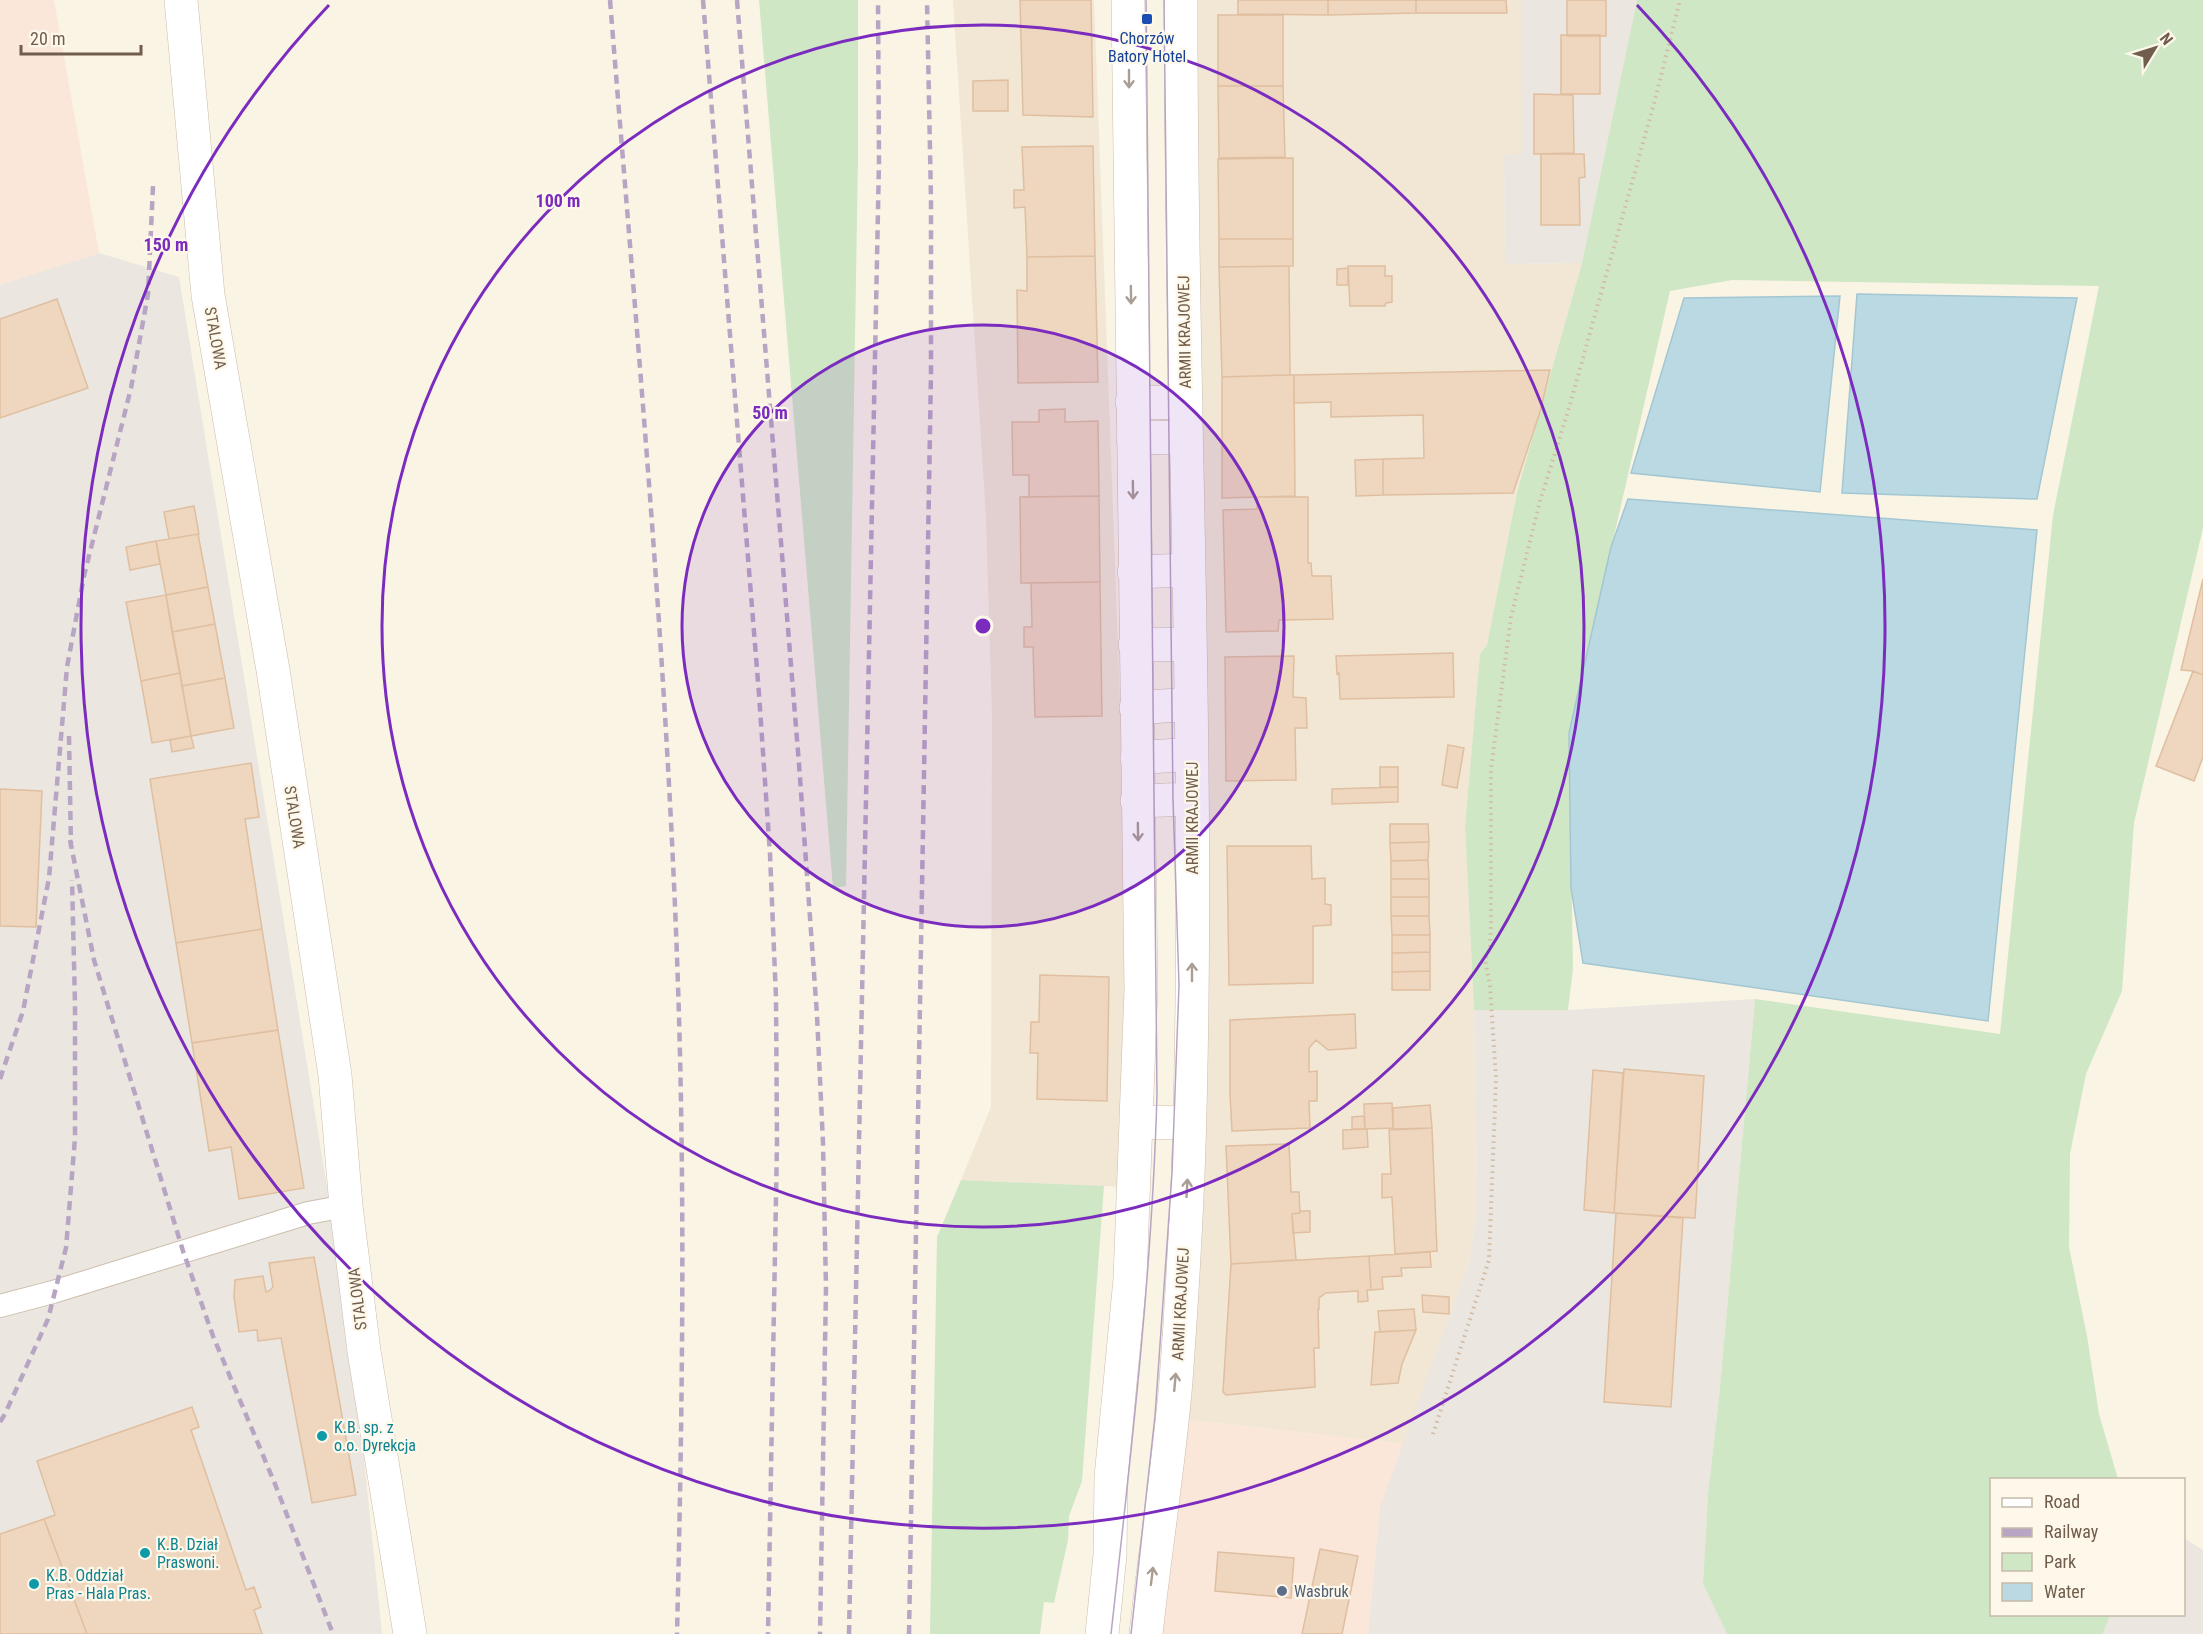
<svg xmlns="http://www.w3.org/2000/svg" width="2203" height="1634" viewBox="0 0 2203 1634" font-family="'Roboto Condensed',sans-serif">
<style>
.residential{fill:#f1e7d4}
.commercial{fill:#fae7da}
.industrial{fill:#ebe6df}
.green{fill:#cfe7c5}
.water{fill:#bbd9e2;stroke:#a2c7d3;stroke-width:1.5}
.building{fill:#eed6bf;stroke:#dfbfa0;stroke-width:1.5}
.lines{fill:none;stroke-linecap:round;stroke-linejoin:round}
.service-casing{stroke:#cbbdac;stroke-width:24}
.minor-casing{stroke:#cbbdac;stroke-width:34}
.tertiary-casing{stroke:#cbbdac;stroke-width:34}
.path{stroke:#d2baa2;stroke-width:4;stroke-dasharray:1.5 4.5;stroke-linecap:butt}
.service{stroke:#fff;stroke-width:22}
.minor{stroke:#fff;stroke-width:33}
.tertiary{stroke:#fff;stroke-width:33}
.tram{stroke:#b8a5c3;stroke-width:1.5}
.rail{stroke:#b8a5c3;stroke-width:4.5;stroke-dasharray:9 6;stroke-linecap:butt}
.oneway{stroke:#aa9e94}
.ring{fill:none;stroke:#7b2cbf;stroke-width:3}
.transit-dot{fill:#1a4fb4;stroke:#fef8eb;stroke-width:2}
.culture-dot{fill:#0f9aa8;stroke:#fef8eb;stroke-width:2}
.service-dot{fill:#5c6f8a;stroke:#fef8eb;stroke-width:2}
.labels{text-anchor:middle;stroke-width:4.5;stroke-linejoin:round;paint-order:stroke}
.transit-label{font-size:16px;fill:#164399;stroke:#fef8eb}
.street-label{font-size:16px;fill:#715d4c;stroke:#fef8eb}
.culture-label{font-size:16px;fill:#0d838f;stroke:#fef8eb;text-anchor:start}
.service-label{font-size:16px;fill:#4e5e75;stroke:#fef8eb;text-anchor:start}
.centre{fill:#7b2cbf;stroke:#fef8eb;stroke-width:3}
.ring-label{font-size:18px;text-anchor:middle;font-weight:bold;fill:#7b2cbf;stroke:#fef8eb;stroke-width:4.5;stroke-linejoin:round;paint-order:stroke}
</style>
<rect width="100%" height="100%" fill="#faf4e5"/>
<path class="residential" d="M 953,0 L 1094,0 L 1130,967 L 1124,1187 L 961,1180 L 991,1107 L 992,715 L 986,517 Z
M 1192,0 L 1521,0 L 1521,155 L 1504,155 L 1505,264 L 1582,263 L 1517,491 L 1487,645 L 1480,654 L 1465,826 L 1474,1010 L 1476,1213 L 1469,1262 L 1404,1444 L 1209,1422 L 1181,1421 Z"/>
<path class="commercial" d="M 0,0 L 54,0 L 99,253 L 0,285 Z
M 1181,1421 L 1209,1422 L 1404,1444 L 1380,1507 L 1368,1634 L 1158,1634 Z"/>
<path class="industrial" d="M 1521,0 L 1637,0 L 1582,263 L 1505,264 L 1504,155 L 1521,154 Z
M 99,253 L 179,277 L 352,1341 L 382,1634 L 0,1634 L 0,285 Z
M 1755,999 L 1719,1398 L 1708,1494 L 1703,1584 L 1727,1634 L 1368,1634 L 1380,1507 L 1469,1262 L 1476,1213 L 1474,1010 L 1568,1010 Z
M 2184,1538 L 2203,1550 L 2203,1634 L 2103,1634 L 2110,1615 L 2184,1614 Z"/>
<path class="green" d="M 759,0 L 858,0 L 858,157 L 846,886 L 833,888 Z
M 1637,0 L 2203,0 L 2203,528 L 2134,823 L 2122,991 L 2086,1074 L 2070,1154 L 2069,1247 L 2087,1336 L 2099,1414 L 2118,1479 L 1992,1480 L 1992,1614 L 2110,1615 L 2103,1634 L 1727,1634 L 1703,1584 L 1708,1494 L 1719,1398 L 1755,999 L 2000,1034 L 2053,515 L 2099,286 L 1732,280 L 1670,291 L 1569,733 L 1573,969 L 1568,1010 L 1474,1010 L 1465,826 L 1480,654 L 1487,645 L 1517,492 L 1582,263 Z
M 961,1180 L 1104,1186 L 1082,1481 L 1069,1516 L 1068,1540 L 1054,1603 L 1044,1602 L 1040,1634 L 930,1634 L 937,1237 Z"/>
<path class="water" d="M 1857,294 L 2077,298 L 2037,499 L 1842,493 Z
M 1840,296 L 1820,492 L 1631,473 L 1684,298 Z
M 1628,499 L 2037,530 L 1988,1021 L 1583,963 L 1571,888 L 1569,733 L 1611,547 Z"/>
<path class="building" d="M 1020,0 L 1091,0 L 1093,117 L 1023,115 Z
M 1238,0 L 1328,0 L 1328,15 L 1238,14 Z
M 1328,0 L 1416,0 L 1416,13 L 1328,15 Z
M 1416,0 L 1506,0 L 1507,13 L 1416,13 Z
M 1567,0 L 1606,0 L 1606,36 L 1567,36 Z
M 1218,15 L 1283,15 L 1283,86 L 1218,86 Z
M 1561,35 L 1600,35 L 1600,94 L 1561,94 Z
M 1008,80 L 1008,111 L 973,111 L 973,81 Z
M 1218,86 L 1283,86 L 1285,157 L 1219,158 Z
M 1534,94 L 1573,95 L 1574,153 L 1534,154 Z
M 1093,146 L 1095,256 L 1027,257 L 1025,207 L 1014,208 L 1014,190 L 1024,190 L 1022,147 Z
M 1541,154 L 1584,154 L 1585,177 L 1579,178 L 1580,225 L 1541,225 Z
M 1293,158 L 1293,239 L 1219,239 L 1218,159 Z
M 1219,239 L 1293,239 L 1293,266 L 1219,267 Z
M 1095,256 L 1098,382 L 1018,383 L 1017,290 L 1027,291 L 1027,257 Z
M 1289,266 L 1290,375 L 1222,377 L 1219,267 Z
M 1348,266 L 1385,266 L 1385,276 L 1392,276 L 1392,302 L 1386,303 L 1385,306 L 1350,306 Z
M 1348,268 L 1348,285 L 1337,285 L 1337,269 Z
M 57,299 L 88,388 L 0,418 L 0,319 Z
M 1550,370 L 1540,412 L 1513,493 L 1383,495 L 1383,459 L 1424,458 L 1423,415 L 1331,417 L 1331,402 L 1294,403 L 1294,375 Z
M 1290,375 L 1294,375 L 1295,496 L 1222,498 L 1222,377 Z
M 1065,409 L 1065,422 L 1098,421 L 1099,496 L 1029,497 L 1029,475 L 1013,475 L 1012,422 L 1039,422 L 1039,410 Z
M 1383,459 L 1383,495 L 1356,496 L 1355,460 Z
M 1099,496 L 1100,582 L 1021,583 L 1020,497 Z
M 1258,497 L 1308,497 L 1308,563 L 1311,563 L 1312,576 L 1331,576 L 1333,619 L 1279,620 L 1278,631 L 1226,632 L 1223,510 L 1257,509 Z
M 194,506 L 199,534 L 169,539 L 164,512 Z
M 198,534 L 208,587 L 166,595 L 156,541 Z
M 156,541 L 160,564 L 130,570 L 126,547 Z
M 2203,579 L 2203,675 L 2193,671 L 2181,670 Z
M 1100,582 L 1102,716 L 1035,717 L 1033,647 L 1024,647 L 1024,627 L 1032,627 L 1031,583 Z
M 208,587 L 215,624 L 172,632 L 166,595 Z
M 166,595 L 180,673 L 141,681 L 126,602 Z
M 215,624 L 225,678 L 182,686 L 172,632 Z
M 1453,653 L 1454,697 L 1340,699 L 1339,673 L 1337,674 L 1336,656 Z
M 1294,656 L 1293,697 L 1306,698 L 1307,728 L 1295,728 L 1296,780 L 1226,781 L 1225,657 Z
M 2193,671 L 2203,675 L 2203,757 L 2194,781 L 2156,766 Z
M 180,673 L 191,736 L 152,743 L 141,681 Z
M 225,678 L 234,728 L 191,736 L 182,686 Z
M 191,736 L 194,748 L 172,752 L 170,740 Z
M 1448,745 L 1464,748 L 1457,788 L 1442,785 Z
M 251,763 L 259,817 L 245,819 L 262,929 L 176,943 L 150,779 Z
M 1380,767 L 1398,767 L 1398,787 L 1380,787 Z
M 1398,787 L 1398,802 L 1332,804 L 1332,789 Z
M 0,789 L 42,791 L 36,927 L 0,926 Z
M 1390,824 L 1428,824 L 1429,842 L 1390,843 Z
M 1429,842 L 1428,860 L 1391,861 L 1390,843 Z
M 1227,846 L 1311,846 L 1312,879 L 1325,878 L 1325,904 L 1331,905 L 1331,925 L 1313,926 L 1313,983 L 1229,985 Z
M 1428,860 L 1429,879 L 1391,879 L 1391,861 Z
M 1391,879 L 1429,879 L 1429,897 L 1391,897 Z
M 1391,897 L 1429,897 L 1429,916 L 1391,916 Z
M 1391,916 L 1429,916 L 1430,935 L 1392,935 Z
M 262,929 L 278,1030 L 192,1043 L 176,943 Z
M 1392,935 L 1430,935 L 1430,952 L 1392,953 Z
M 1430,952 L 1430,971 L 1392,972 L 1392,953 Z
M 1430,971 L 1430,990 L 1392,990 L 1392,972 Z
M 1040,975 L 1109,977 L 1107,1101 L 1037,1099 L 1038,1053 L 1030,1053 L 1031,1022 L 1039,1022 Z
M 1355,1014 L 1356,1048 L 1328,1050 L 1316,1040 L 1309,1048 L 1309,1072 L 1317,1071 L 1317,1101 L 1309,1101 L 1310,1128 L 1232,1131 L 1230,1094 L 1230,1020 Z
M 278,1030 L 304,1188 L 239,1199 L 231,1147 L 209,1151 L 192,1043 Z
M 1624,1069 L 1704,1076 L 1695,1218 L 1614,1213 Z
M 1593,1070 L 1623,1073 L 1614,1213 L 1584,1210 Z
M 1392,1103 L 1393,1128 L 1365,1129 L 1364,1104 Z
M 1430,1105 L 1432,1128 L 1393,1129 L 1393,1108 Z
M 1364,1116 L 1365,1129 L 1352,1129 L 1352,1117 Z
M 1432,1128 L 1437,1251 L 1395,1254 L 1392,1197 L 1382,1198 L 1382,1174 L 1391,1174 L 1389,1130 Z
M 1367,1129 L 1368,1147 L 1343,1149 L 1343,1130 Z
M 1289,1144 L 1291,1192 L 1299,1192 L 1300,1213 L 1292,1214 L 1296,1260 L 1231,1264 L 1226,1146 Z
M 1300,1211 L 1310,1211 L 1310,1232 L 1293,1233 L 1292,1214 L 1300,1213 Z
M 1616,1213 L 1683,1218 L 1671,1407 L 1604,1402 Z
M 1430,1252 L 1431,1267 L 1401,1268 L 1402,1276 L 1382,1277 L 1383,1289 L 1371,1290 L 1369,1256 Z
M 1369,1256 L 1371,1290 L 1367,1290 L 1368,1301 L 1358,1302 L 1358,1291 L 1326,1293 L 1319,1298 L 1319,1309 L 1318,1309 L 1319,1348 L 1314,1348 L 1315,1387 L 1226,1395 L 1223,1392 L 1231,1264 Z
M 314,1257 L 356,1495 L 312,1503 L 281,1338 L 258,1341 L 257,1330 L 239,1332 L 234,1297 L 235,1280 L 263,1276 L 266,1292 L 269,1291 L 273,1287 L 269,1263 Z
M 1422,1295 L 1449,1297 L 1449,1314 L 1423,1312 Z
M 1414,1309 L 1416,1330 L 1380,1332 L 1378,1311 Z
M 1416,1330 L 1402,1364 L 1398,1383 L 1371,1385 L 1375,1332 Z
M 192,1407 L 199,1427 L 191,1430 L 246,1590 L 254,1587 L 261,1607 L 254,1610 L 262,1634 L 87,1634 L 44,1519 L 55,1515 L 37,1461 Z
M 44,1519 L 87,1634 L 0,1634 L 0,1534 Z
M 1320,1549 L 1358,1556 L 1342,1634 L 1302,1634 Z
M 1218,1552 L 1294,1558 L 1291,1598 L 1215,1591 Z"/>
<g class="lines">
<g class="service-casing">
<path id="service" d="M 0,1306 L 53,1292 L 308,1213 L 346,1206"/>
</g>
<g class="minor-casing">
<path id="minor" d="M 181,0 L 208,295 L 273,670 L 335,1075 L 346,1206 L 364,1351 L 410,1634"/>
</g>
<g class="tertiary-casing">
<path id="tertiary" d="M 1132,402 L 1186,403
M 1133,438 L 1186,437
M 1134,572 L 1189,570
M 1135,645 L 1190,644
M 1136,708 L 1191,704
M 1137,758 L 1191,754
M 1137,801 L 1192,799
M 1136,1122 L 1190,1123
M 1102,1634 L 1110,1555 L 1111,1477 L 1130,1279 L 1141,989 L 1128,0
M 1146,1634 C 1155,1550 1169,1465 1176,1381 C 1181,1313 1185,1244 1188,1176 C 1202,784 1180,392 1181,0"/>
</g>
<path class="path" d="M 1433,1434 L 1489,1260 L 1496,1079 L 1490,985 L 1485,960 L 1490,948 L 1491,924 L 1491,769 L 1511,617 L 1540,501 L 1569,408 L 1655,100 L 1680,0"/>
<use href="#service" class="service"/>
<use href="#minor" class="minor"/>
<use href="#tertiary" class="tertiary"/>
<path class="tram" d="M 1111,1634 C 1131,1454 1152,1275 1157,1094 L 1146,0
M 1131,1634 L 1155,1416 L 1172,1173 L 1179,985 L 1173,799 L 1164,0"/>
<path class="rail" d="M 610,0 C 637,339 669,678 679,1017 C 685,1223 682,1428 677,1634
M 703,0 L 759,694 L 770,854 L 776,998 L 777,1143 L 768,1634
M 737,0 L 799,764 L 817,1015 L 823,1143 L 826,1288 L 820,1634
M 69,736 L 71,847
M 70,840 L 94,960 L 183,1251 L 213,1336 L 275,1484 L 333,1634
M 0,1079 L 23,1011 L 49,878 L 67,667 L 84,576 L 131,388 L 148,294 L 153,186
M 0,1422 L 5,1414 L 48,1319 L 66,1248 L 75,1138 L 75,1004 L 72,880
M 849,1634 L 879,161 L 878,0
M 909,1634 L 931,372 L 931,200 L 927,0"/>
</g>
<defs><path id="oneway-shaft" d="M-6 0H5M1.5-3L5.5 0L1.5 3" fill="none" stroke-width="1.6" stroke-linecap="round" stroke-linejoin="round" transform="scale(1.5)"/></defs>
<g class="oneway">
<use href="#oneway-shaft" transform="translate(1129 79) rotate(90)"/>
<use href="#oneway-shaft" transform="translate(1131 295) rotate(89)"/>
<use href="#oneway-shaft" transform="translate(1133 490) rotate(89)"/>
<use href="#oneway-shaft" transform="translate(1138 832) rotate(89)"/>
<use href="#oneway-shaft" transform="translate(1192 972) rotate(-90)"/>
<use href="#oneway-shaft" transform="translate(1187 1188) rotate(-87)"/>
<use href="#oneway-shaft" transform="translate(1175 1382) rotate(-85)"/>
<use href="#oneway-shaft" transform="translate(1152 1576) rotate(-83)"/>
</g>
<circle cx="983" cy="626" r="301" fill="#7b2cbf" fill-opacity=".12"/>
<g class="ring">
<circle cx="983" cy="626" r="301"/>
<circle cx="983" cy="626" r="601"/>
<path d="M1637 5A902 902 0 1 1 329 5"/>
</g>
<rect class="transit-dot" x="1141" y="13" width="12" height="12" rx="3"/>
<g class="culture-dot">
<circle cx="322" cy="1436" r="6"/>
<circle cx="145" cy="1553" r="6"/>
<circle cx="34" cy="1584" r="6"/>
</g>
<circle class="service-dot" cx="1282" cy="1591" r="6"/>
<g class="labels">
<g class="transit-label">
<text x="1147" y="44">Chorzów<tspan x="1147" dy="18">Batory Hotel</tspan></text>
</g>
<g class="street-label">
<text transform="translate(1184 332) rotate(-91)" y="6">ARMII KRAJOWEJ</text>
<text transform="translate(216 338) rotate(80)" y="6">STALOWA</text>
<text transform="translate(295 817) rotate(81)" y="6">STALOWA</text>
<text transform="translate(1192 818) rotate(-90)" y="6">ARMII KRAJOWEJ</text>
<text transform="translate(357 1299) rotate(-97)" y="6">STALOWA</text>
<text transform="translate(1180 1304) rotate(-87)" y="6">ARMII KRAJOWEJ</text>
</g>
<g class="culture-label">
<text x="334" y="1433">K.B. sp. z<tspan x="334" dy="18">o.o. Dyrekcja</tspan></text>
<text x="157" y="1550">K.B. Dział<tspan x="157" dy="18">Praswoni.</tspan></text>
<text x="46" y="1581">K.B. Oddział<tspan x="46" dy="18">Pras - Hala Pras.</tspan></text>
</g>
<g class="service-label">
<text x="1294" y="1597">Wasbruk</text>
</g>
</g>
<circle cx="983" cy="626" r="9" class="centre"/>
<g class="ring-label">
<text x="558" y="207">100 m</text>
<text x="166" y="251">150 m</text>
<text x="770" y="419">50 m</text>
</g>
<rect x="1990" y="1478" width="195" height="138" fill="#fef8eb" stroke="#c6baab" stroke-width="1.5"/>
<rect x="2002" y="1498" width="30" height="9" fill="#ffffff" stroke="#c6baab" stroke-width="1.5"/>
<text x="2044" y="1508" font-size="18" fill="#715d4c">Road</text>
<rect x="2002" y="1528" width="30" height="9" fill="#b8a5c3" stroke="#c6baab" stroke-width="1.5"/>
<text x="2044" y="1538" font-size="18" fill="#715d4c">Railway</text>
<rect x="2002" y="1553" width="30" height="18" fill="#cfe7c5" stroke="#c6baab" stroke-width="1.5"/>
<text x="2044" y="1568" font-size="18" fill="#715d4c">Park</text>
<rect x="2002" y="1583" width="30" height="18" fill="#bbd9e2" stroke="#c6baab" stroke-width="1.5"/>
<text x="2044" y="1598" font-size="18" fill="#715d4c">Water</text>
<g transform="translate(2155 48) rotate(52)" stroke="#fef8eb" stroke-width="4.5" paint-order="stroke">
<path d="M0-4.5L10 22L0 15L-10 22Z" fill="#715d4c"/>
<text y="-9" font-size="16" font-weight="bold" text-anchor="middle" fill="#715d4c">N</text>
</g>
<path d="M21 45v9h120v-9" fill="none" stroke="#715d4c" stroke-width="3"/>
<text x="30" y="45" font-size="18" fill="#715d4c" stroke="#fef8eb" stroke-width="4.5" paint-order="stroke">20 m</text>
</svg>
